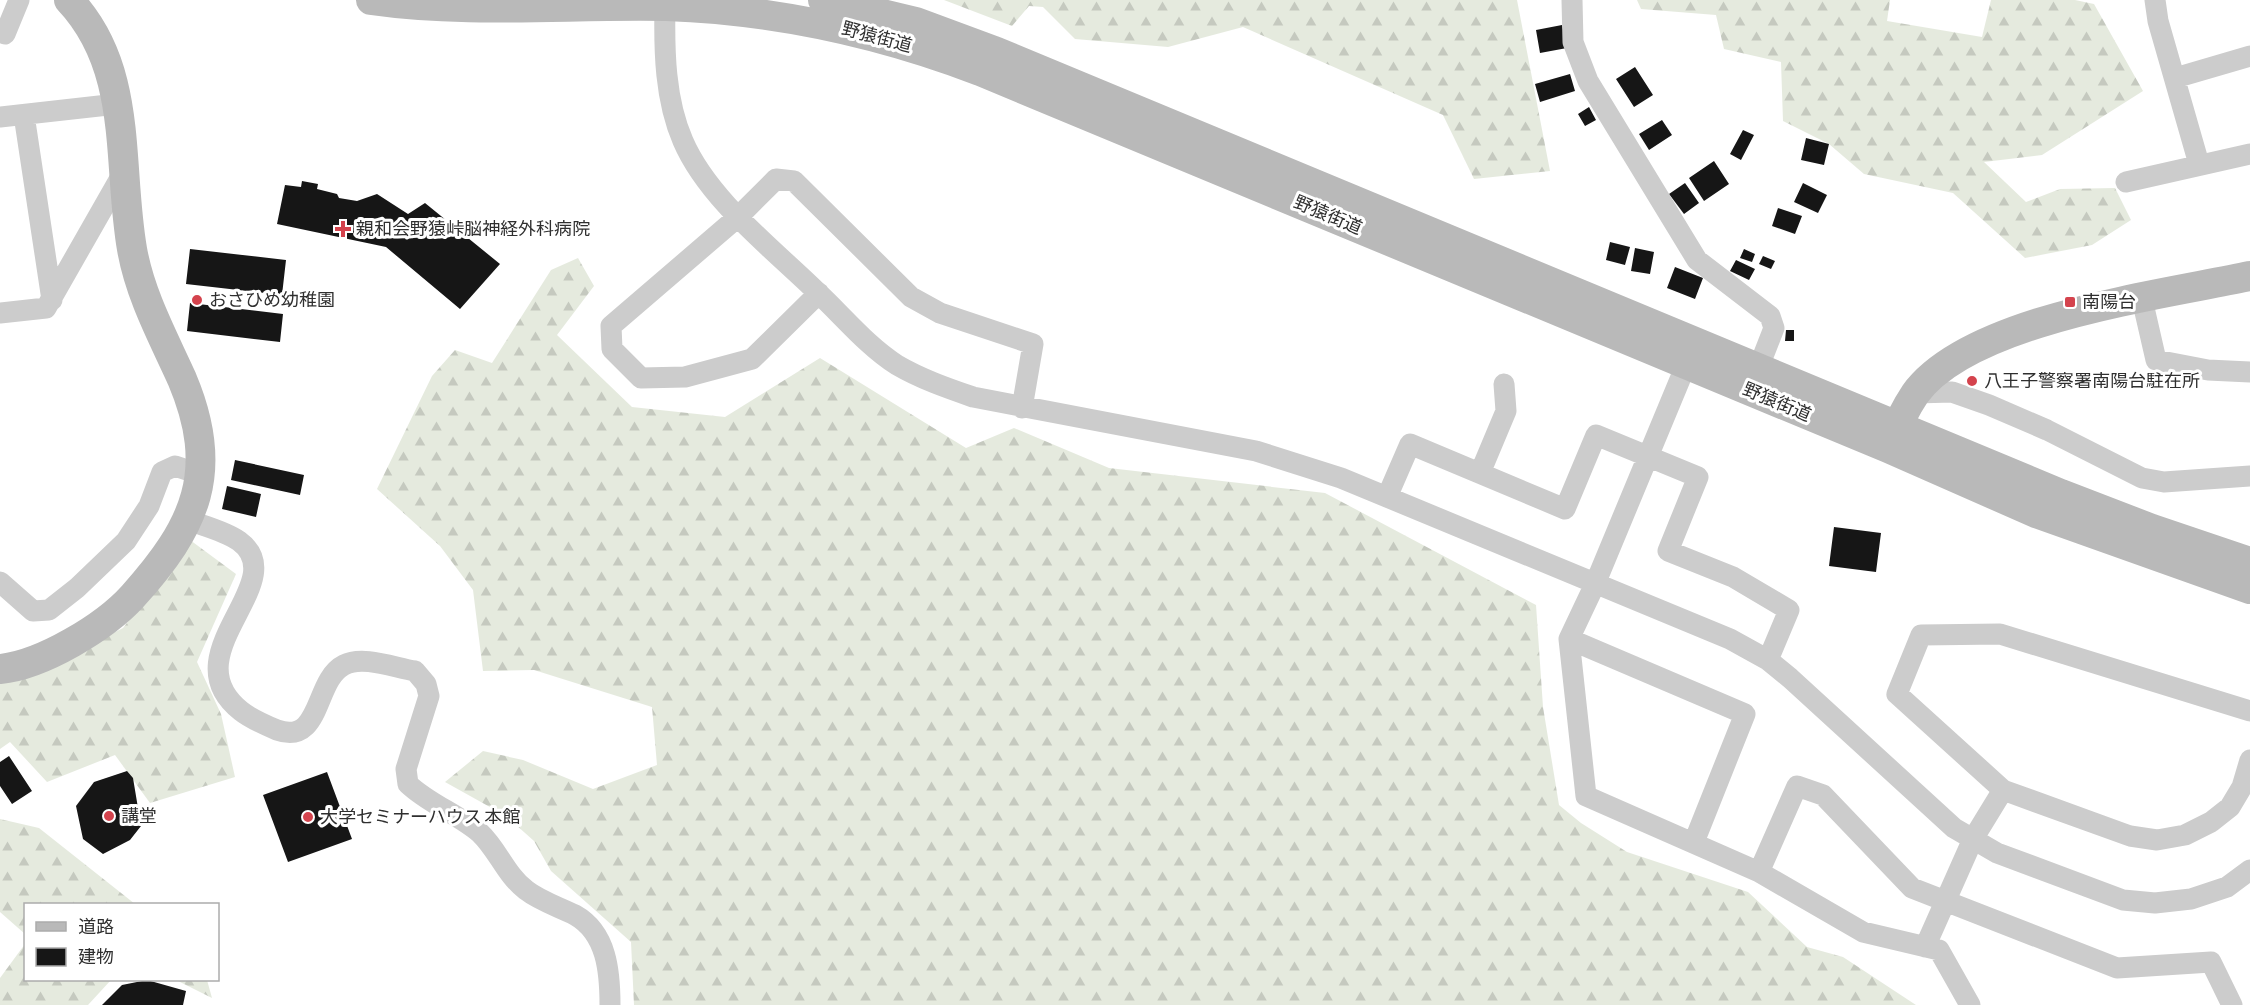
<svg xmlns="http://www.w3.org/2000/svg" width="2250" height="1005" viewBox="0 0 2250 1005" font-family="'Alegreya Sans','Noto Sans JP',sans-serif">
<style>
.forest{fill:url(#forest-firs)}
.building{fill:#161616}
.lines{fill:none;stroke-linecap:round;stroke-linejoin:round}
.street{stroke:#ccc;stroke-width:21}
.secondary{stroke:#b9b9b9;stroke-width:30}
.poi-dot{fill:#d4434d;stroke:#fff;stroke-width:2}
.labels{text-anchor:middle;stroke-width:6;stroke-linejoin:round;paint-order:stroke}
.street-label{font-size:18px;fill:#2f2f2f;stroke:#fff}
.poi-label{font-size:18px;fill:#2f2f2f;stroke:#fff;text-anchor:start}
</style>
<defs>
<pattern id="forest-firs" width="22" height="20" patternUnits="userSpaceOnUse" patternTransform="scale(1.5)"><rect width="22" height="20" fill="#e5eade"/><path d="M5 1l3.5 6h-7zM16 11l3.5 6h-7z" fill="#c5c9bf"/></pattern>
</defs>
<rect width="100%" height="100%" fill="#fff"/>
<path class="forest" d="M 944,0 L 1517,0 L 1550,171 L 1474,179 L 1443,115 L 1243,27 L 1168,47 L 1075,39 L 1043,7 L 1029,6 L 1012,26 Z
M 1637,0 L 1890,0 L 1887,21 L 1982,37 L 1991,0 L 2075,0 L 2094,4 L 2143,91 L 2042,155 L 1984,162 L 2026,202 L 2060,189 L 2115,188 L 2131,220 L 2092,245 L 2025,258 L 1953,193 L 1864,174 L 1829,144 L 1783,121 L 1781,62 L 1724,49 L 1716,15 L 1641,9 Z
M 578,258 L 594,286 L 557,335 L 632,407 L 725,417 L 820,358 L 966,448 L 1014,428 L 1109,468 L 1325,493 L 1536,605 L 1543,707 L 1559,805 L 1581,823 L 1627,852 L 1748,892 L 1807,947 L 1843,957 L 1916,1005 L 634,1005 L 631,942 L 551,871 L 534,841 L 506,816 L 445,782 L 483,751 L 523,760 L 593,789 L 657,765 L 652,707 L 534,670 L 483,671 L 473,590 L 440,546 L 377,489 L 432,376 L 455,350 L 492,363 L 551,270 Z
M 190,540 L 236,574 L 197,662 L 221,714 L 235,777 L 150,803 L 115,755 L 47,782 L 10,742 L 0,749 L 0,674 L 36,672 L 123,628 Z
M 0,819 L 39,828 L 135,904 L 26,904 L 25,934 L 0,912 Z
M 25,944 L 26,980 L 111,980 L 88,1005 L 0,1005 L 0,978 Z
M 176,980 L 207,980 L 212,998 Z"/>
<path class="building" d="M 1562,25 L 1567,48 L 1540,53 L 1536,30 Z
M 1635,67 L 1653,95 L 1634,107 L 1616,79 Z
M 1570,74 L 1575,91 L 1540,102 L 1535,84 Z
M 1589,107 L 1596,120 L 1585,126 L 1578,114 Z
M 1662,120 L 1672,135 L 1649,150 L 1639,134 Z
M 1743,130 L 1754,135 L 1741,160 L 1730,154 Z
M 1806,138 L 1829,144 L 1824,165 L 1801,160 Z
M 1714,161 L 1729,184 L 1704,201 L 1689,178 Z
M 302,181 L 318,184 L 317,189 L 337,194 L 339,198 L 357,201 L 377,194 L 408,214 L 425,203 L 500,264 L 460,309 L 386,247 L 277,224 L 285,185 L 301,187 Z
M 1685,183 L 1699,203 L 1684,214 L 1669,194 Z
M 1803,183 L 1827,195 L 1818,213 L 1794,202 Z
M 1778,208 L 1802,216 L 1795,234 L 1772,226 Z
M 1610,242 L 1630,247 L 1625,265 L 1606,260 Z
M 1635,248 L 1654,252 L 1650,274 L 1631,271 Z
M 190,249 L 286,260 L 282,295 L 186,284 Z
M 1744,249 L 1755,254 L 1752,262 L 1740,258 Z
M 1763,256 L 1775,261 L 1771,269 L 1759,264 Z
M 1736,260 L 1755,269 L 1749,280 L 1730,271 Z
M 1675,267 L 1703,278 L 1695,299 L 1667,288 Z
M 190,303 L 283,314 L 280,342 L 187,331 Z
M 1786,330 L 1794,330 L 1794,341 L 1785,341 Z
M 235,460 L 304,475 L 300,495 L 231,480 Z
M 227,486 L 261,494 L 256,517 L 222,509 Z
M 1834,527 L 1881,533 L 1876,572 L 1829,566 Z
M 9,756 L 32,791 L 12,804 L 0,786 L 0,762 Z
M 127,771 L 133,778 L 141,826 L 130,840 L 103,854 L 83,839 L 76,806 L 94,782 Z
M 327,772 L 352,839 L 288,862 L 263,795 Z
M 147,980 L 186,991 L 183,1005 L 102,1005 L 122,985 Z"/>
<g class="lines">
<path class="street" d="M 1572,0 L 1573,42 L 1588,81 L 1697,260 L 1770,316 L 1774,328 L 1758,369
M 2155,0 L 2158,21 L 2199,164
M 665,6 C 664,51 665,100 683,141 C 708,199 772,248 816,291 C 843,316 866,345 897,365 C 921,379 947,388 973,397 L 1256,451 L 1341,478 L 1730,639 L 1768,660 L 1790,678 L 1954,828 L 1997,853 L 2123,900 L 2155,903 L 2191,899 L 2227,887 L 2250,870
M 0,32 L 5,34 L 19,0
M 2175,78 L 2250,56
M 24,115 L 52,300
M 0,117 L 117,104
M 2126,182 L 2250,154
M 819,293 L 752,359 L 685,377 L 641,378 L 612,349 L 611,326 L 739,216 L 776,179 L 794,181 L 911,297 L 940,313 L 1033,344 L 1022,408
M 2142,299 L 2156,360 L 2208,370 L 2250,372
M 0,313 L 46,308 L 123,173
M 1686,365 L 1595,584 L 1569,639 L 1586,796 L 1759,872 L 1863,932 L 1939,950 L 1970,1005
M 1916,393 L 1952,392 L 1989,405 L 2047,430 L 2142,478 L 2164,482 L 2250,476
M 1480,473 L 1506,411 L 1504,384
M 1387,497 L 1410,444 L 1565,509 L 1596,435 L 1698,477 L 1668,551 L 1733,577 L 1789,610 L 1768,660
M 188,520 C 204,526 225,531 239,541 C 295,582 169,654 241,711 C 251,719 265,725 277,730 C 322,746 314,680 344,665 C 363,655 395,668 415,671 L 426,684 L 429,696 L 406,769 L 408,784 C 429,804 458,814 480,833 C 498,850 506,875 526,890 C 540,901 559,907 575,915 C 607,933 610,972 610,1005
M 0,582 L 33,611 L 49,610 L 77,588 L 126,541 L 149,506 L 162,472 L 175,466 L 202,475
M 1569,639 L 1745,714 L 1694,842
M 2250,711 L 2000,634 L 1921,635 L 1897,694 L 2003,790 L 2130,836 L 2157,840 L 2185,835 L 2211,822 L 2230,807 L 2242,787 L 2250,760
M 1759,872 L 1797,786 L 1823,795 L 1912,888 L 2117,968 L 2211,962 L 2232,1005
M 1925,947 L 1973,839 L 2003,790"/>
<path class="secondary" d="M 371,0 C 468,14 568,4 666,6 C 775,10 878,32 980,71 L 1888,448 L 2036,513 L 2250,589
M 823,0 L 916,22 L 997,52 L 2061,494 L 2152,529 L 2250,562
M 1890,443 C 1897,426 1905,409 1915,394 C 1969,319 2162,295 2250,276
M 0,669 C 42,665 105,627 133,596 C 196,526 221,471 182,379 C 163,337 140,295 132,249 C 117,162 134,69 69,0"/>
</g>
<g class="poi-dot">
<path d="M340 220h6v6h6v6h-6v6h-6v-6h-6v-6h6z"/>
<circle cx="197" cy="300" r="6"/>
<rect x="2064" y="296" width="12" height="12" rx="3"/>
<circle cx="1972" cy="381" r="6"/>
<circle cx="109" cy="816" r="6"/>
<circle cx="308" cy="817" r="6"/>
</g>
<g class="labels">
<g class="street-label">
<text transform="translate(877 37) rotate(15)" y="6">野猿街道</text>
<text transform="translate(1328 215) rotate(23)" y="6">野猿街道</text>
<text transform="translate(1777 402) rotate(23)" y="6">野猿街道</text>
</g>
<g class="poi-label">
<text x="356" y="235">親和会野猿峠脳神経外科病院</text>
<text x="209" y="306">おさひめ幼稚園</text>
<text x="2082" y="308">南陽台</text>
<text x="1984" y="387">八王子警察署南陽台駐在所</text>
<text x="121" y="822">講堂</text>
<text x="320" y="823">大学セミナーハウス 本館</text>
</g>
</g>
<rect x="24" y="903" width="195" height="78" fill="#ffffff" stroke="#acacac" stroke-width="1.5"/>
<rect x="36" y="922" width="30" height="9" fill="#b9b9b9" stroke="#acacac" stroke-width="1.5"/>
<text x="78" y="933" font-size="18" fill="#2f2f2f">道路</text>
<rect x="36" y="948" width="30" height="18" fill="#161616" stroke="#acacac" stroke-width="1.5"/>
<text x="78" y="963" font-size="18" fill="#2f2f2f">建物</text>
</svg>
